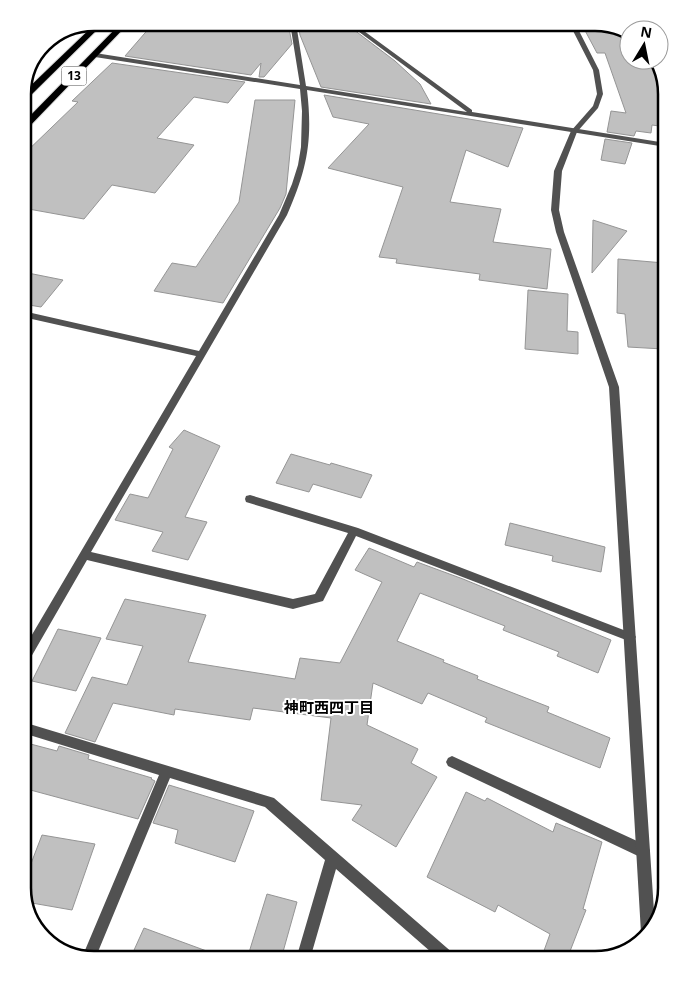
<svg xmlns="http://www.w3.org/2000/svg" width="689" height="982" viewBox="0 0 689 982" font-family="'Noto Sans','Noto Sans JP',sans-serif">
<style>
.building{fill:#c0c0c0;stroke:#959595}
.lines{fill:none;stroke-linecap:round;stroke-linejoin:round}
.trunk-casing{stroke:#dbdbdb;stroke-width:2}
.service{fill:#515151;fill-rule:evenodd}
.minor{fill:#515151;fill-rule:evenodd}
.trunk{fill:#000;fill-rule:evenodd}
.labels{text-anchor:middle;stroke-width:4;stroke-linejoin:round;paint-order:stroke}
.shield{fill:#fff;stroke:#4c4c4c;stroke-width:1}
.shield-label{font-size:12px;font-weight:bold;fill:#000}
.neighbourhood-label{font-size:15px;font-weight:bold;fill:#000;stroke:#fff}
.rim{fill:none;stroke:#000;stroke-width:2.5}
</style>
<rect width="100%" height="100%" fill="#fff"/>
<path class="building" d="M 188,23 L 288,23 L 292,44 L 264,77 L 259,77 L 261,63 L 251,75 L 125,56 L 151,26 L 181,29 Z
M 298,23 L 345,23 L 395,61 L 420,84 L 431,104 L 321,87 L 300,35 Z
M 581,23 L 599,23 L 626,31 L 629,34 L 629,60 L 657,60 L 666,94 L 666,127 L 652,125 L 651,133 L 636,131 L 634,136 L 607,132 L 611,111 L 626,113 L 605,53 L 597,53 Z
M 112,63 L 245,82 L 228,103 L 194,97 L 157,138 L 194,145 L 155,193 L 112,185 L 84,219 L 23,208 L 23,155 L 78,102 L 72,101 Z
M 324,95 L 523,128 L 508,167 L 466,150 L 450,202 L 501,209 L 493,242 L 551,249 L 547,289 L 479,280 L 480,274 L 396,263 L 397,259 L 379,257 L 403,187 L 328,168 L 369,124 L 333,117 Z
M 255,100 L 295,100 L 286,194 L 280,208 L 223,303 L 154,291 L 172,263 L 196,267 L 239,202 Z
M 605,139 L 632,143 L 625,164 L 601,160 Z
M 593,220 L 627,231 L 592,273 Z
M 618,259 L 664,263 L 666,319 L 659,318 L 663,349 L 628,347 L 625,314 L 617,313 Z
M 23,272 L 63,280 L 41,307 L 23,304 Z
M 528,290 L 568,294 L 567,331 L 578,332 L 578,354 L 525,349 Z
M 184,430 L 220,446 L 185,517 L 207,522 L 188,560 L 152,551 L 163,532 L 115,520 L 130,494 L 148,498 L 173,449 L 169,447 Z
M 291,454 L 330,465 L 331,463 L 372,475 L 361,498 L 313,484 L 309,492 L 276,483 Z
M 510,523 L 605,547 L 601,572 L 552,561 L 553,556 L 505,545 Z
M 369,548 L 414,567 L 417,562 L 463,579 L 611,640 L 598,673 L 557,656 L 559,652 L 503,630 L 505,626 L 420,593 L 397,641 L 444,660 L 443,662 L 478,676 L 477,679 L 549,707 L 547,712 L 610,738 L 600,768 L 485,722 L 487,718 L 428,693 L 422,704 L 373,683 L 367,725 L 418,749 L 411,763 L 437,777 L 396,847 L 352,820 L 362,805 L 321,800 L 331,718 L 253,708 L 250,720 L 175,709 L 174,715 L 113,703 L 95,742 L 65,733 L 92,677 L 127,685 L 143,646 L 106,639 L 125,599 L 206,615 L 188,662 L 295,679 L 300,658 L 340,663 L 382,582 L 355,570 Z
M 58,629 L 101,638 L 76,691 L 32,681 Z
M 23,742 L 57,751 L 59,746 L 89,755 L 88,759 L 152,778 L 151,779 L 155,781 L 138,819 L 23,788 Z
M 169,785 L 254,811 L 235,862 L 175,843 L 178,830 L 153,823 Z
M 466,792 L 485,801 L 487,798 L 553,832 L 556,823 L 602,842 L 583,909 L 586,910 L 567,959 L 541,959 L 550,934 L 498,905 L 495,912 L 427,877 Z
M 42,835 L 95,844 L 72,910 L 26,902 L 22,887 Z
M 267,894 L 297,902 L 281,959 L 247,959 Z
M 144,928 L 223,957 L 223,959 L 130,959 Z"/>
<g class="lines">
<g class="trunk-casing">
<path id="trunk" d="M 96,23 L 104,23 L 26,100 L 23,101 L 23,93 Z
M 121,23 L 129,23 L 26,130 L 23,131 L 23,123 Z"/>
</g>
<path class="service" d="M 290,23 L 296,23 L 306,86 L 467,112 L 347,23 L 353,23 L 472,110 L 472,112 L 666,143 L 666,147 L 307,90 C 313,141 307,169 287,215 L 91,552 L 293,599 L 315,594 L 348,533 L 246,502 L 245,499 L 246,496 L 250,495 L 358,528 L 634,634 L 636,637 L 634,640 L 630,642 L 626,640 L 356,536 L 323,601 L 293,609 L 87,560 L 27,664 L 23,665 L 23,650 L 196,356 L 23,317 L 23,311 L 199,351 L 279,215 L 292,184 L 298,165 L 301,147 L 302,111 L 300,89 L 95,57 L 92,55 L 95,53 L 300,85 Z
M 23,722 L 274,798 L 454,954 L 456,959 L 439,959 L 336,869 L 310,959 L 296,959 L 325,860 L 265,807 L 170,778 L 95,959 L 84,958 L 83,955 L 159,775 L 23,733 Z
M 452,756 L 648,846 L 650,851 L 648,856 L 643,858 L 638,856 L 448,766 L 446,762 L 448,758 Z"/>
<path class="minor" d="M 569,23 L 575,23 L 599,70 L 603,94 L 598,108 L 577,132 L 562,171 L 559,210 L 564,232 L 619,387 L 655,926 L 643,938 L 641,933 L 609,387 L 556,232 L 551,210 L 554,171 L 571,131 L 593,106 L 597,94 L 593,70 Z"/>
<use href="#trunk" class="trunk"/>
</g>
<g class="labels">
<rect class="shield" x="61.5" y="66.5" width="25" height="19" rx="4"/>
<g class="shield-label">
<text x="74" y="80">13</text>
</g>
<g class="neighbourhood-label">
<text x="329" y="713">神町西四丁目</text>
</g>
</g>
<path d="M0 0H689V982H0ZM94 31H595A63 63 0 0 1 658 94V888A63 63 0 0 1 595 951H94A63 63 0 0 1 31 888V94A63 63 0 0 1 94 31Z" fill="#fff" fill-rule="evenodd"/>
<path class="rim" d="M94 31H595A63 63 0 0 1 658 94V888A63 63 0 0 1 595 951H94A63 63 0 0 1 31 888V94A63 63 0 0 1 94 31Z"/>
<g transform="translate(644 45) rotate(10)"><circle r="24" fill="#ffffff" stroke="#999999"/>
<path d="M0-4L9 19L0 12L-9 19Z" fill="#000000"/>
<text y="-8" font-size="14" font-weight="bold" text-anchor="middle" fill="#000000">N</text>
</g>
</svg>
